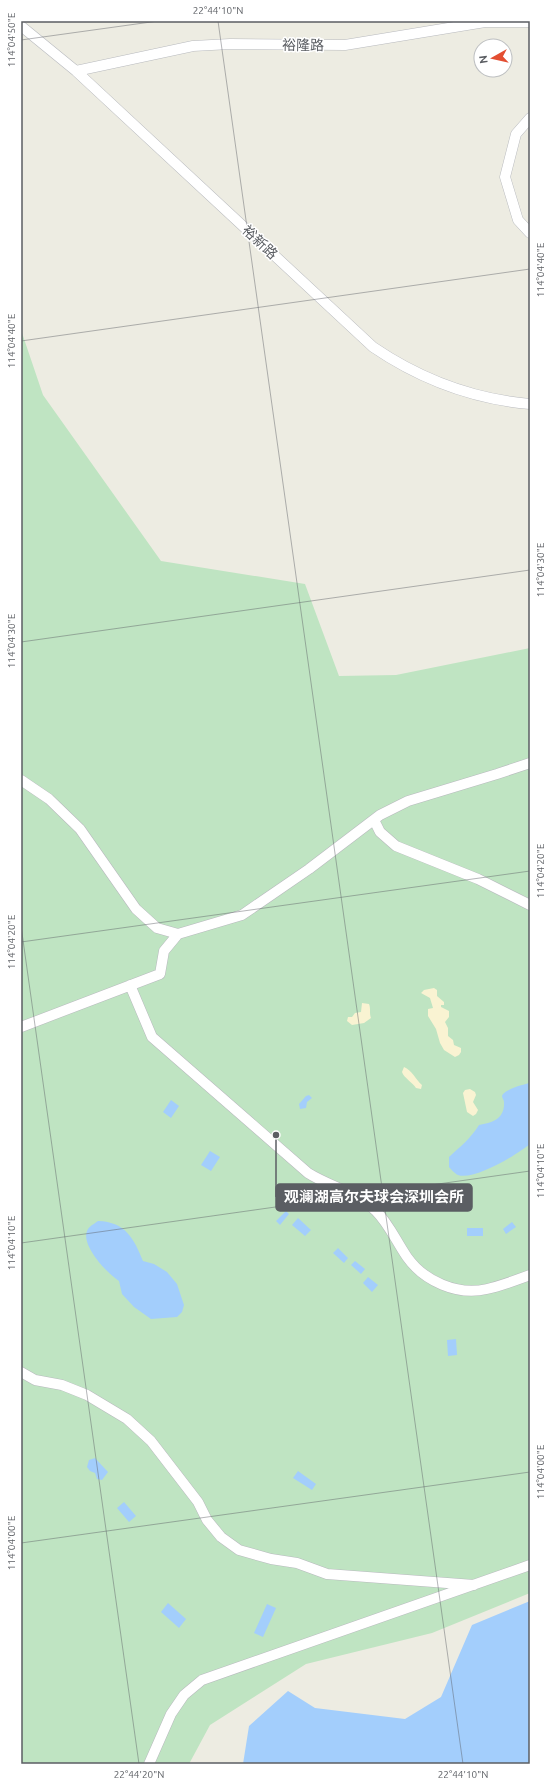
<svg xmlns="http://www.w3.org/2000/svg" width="551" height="1785" viewBox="0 0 551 1785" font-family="Ubuntu,'Noto Sans SC',sans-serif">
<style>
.green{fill:#bfe4c2}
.sand{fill:#f9f3d2}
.water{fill:#a3cefc}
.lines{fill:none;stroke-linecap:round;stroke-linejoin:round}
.minor-casing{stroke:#b8babe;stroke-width:11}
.minor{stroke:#fff;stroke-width:10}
.ticks{fill:none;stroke:#5b5e63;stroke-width:1;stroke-opacity:0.45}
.labels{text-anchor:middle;stroke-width:3;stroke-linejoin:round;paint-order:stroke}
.street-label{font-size:14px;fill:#5b5e63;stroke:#fff}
.leader{fill:none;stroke:#5b5e63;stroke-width:1.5}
.callout-dot{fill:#5b5e63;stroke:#fff;stroke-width:1.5}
.callout{fill:#5b5e63;stroke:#5b5e63;stroke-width:1.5}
.callout-label{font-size:15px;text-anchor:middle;font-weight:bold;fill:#fff}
.neatline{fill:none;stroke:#5b5e63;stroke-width:1.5}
.ticks-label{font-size:10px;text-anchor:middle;fill:#5b5e63}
</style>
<rect width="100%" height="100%" fill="#edece2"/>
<path class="green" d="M 21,330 L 43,395 L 161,561 L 305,584 L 339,676 L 396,675 L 530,648 L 530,1593 L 432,1633 L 306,1664 L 210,1725 L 189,1764 L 21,1764 Z"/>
<path class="sand" d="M 434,988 L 437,990 L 437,996 L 444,1002 L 444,1005 L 441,1005 L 441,1007 L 449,1011 L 449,1017 L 445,1022 L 448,1028 L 448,1036 L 453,1040 L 454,1045 L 461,1048 L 461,1052 L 459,1055 L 455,1057 L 444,1050 L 440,1043 L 436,1029 L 428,1016 L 428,1009 L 433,1008 L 430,998 L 421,993 L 424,990 Z
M 362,1003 L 369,1004 C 371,1009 369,1013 371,1018 L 364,1023 L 352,1025 L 347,1021 L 348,1017 L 352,1017 L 355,1013 L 361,1012 Z
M 404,1067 C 412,1070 416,1080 422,1085 L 421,1089 L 416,1088 C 412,1082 404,1078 402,1072 Z
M 470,1089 L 475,1092 L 476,1095 L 473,1102 L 478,1110 L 476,1114 L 473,1116 L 467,1112 L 463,1093 L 465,1090 Z"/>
<path class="water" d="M 530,1083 L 530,1144 C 518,1154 474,1181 458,1175 C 455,1174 451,1169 449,1167 L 449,1157 C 460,1147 471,1138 479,1125 C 492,1123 505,1119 504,1102 C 504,1100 502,1098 502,1096 C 503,1090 524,1084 530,1083 Z
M 309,1095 L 312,1098 L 307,1102 L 306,1108 L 300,1109 L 299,1104 L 306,1096 Z
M 171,1100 L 179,1106 L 171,1118 L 163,1112 Z
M 210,1151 L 220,1157 L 211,1171 L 201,1165 Z
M 286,1211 L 289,1214 L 280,1225 L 276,1221 Z
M 298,1218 L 311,1230 L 305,1236 L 292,1225 Z
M 98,1221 C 126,1222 134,1239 143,1261 L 154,1264 L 167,1272 L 177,1284 L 184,1305 L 182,1312 L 177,1317 L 151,1319 L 134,1307 L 122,1294 L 119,1281 C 108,1274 81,1246 87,1231 C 89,1226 94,1224 98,1221 Z
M 512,1222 L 516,1227 L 506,1234 L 503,1229 Z
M 467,1228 L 483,1228 L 483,1236 L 467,1236 Z
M 338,1248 L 348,1258 L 344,1263 L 333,1253 Z
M 355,1261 L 365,1269 L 361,1274 L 351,1265 Z
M 368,1277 L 378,1285 L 372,1292 L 363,1283 Z
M 456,1339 L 457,1355 L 448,1356 L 447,1340 Z
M 95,1458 L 108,1472 L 102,1480 L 97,1479 L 95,1473 L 90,1471 L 87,1467 L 89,1460 Z
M 298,1471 L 316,1484 L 312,1490 L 293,1478 Z
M 124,1502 L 136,1516 L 129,1522 L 117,1508 Z
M 530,1601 L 530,1764 L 243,1764 L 249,1726 L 288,1691 L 315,1708 L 405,1719 L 441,1697 L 472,1625 Z
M 168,1603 L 186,1619 L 179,1628 L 161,1612 Z
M 267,1604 L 276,1608 L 263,1637 L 254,1633 Z"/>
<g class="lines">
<g class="minor-casing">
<path id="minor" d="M 21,26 L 76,71 L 373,347 C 420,379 473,399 530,404
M 76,71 L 193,46 L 230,44 L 345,45 L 485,22 L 530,22
M 530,118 L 516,134 L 505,177 L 518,220 L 530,233
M 21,780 L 49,799 L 80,829 L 136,909 L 157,928 L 178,934 L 242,915 L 309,869 L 380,815 L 408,801 L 497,774 L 530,763
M 374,820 L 380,832 L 396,846 L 478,879 L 530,905
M 130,985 L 152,1037 L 308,1173 C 330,1187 357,1192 376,1211 C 389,1224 396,1241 407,1257 C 424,1281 457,1296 487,1289 C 501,1286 516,1280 530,1275
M 21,1027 L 160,974 L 164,951 L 178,934
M 21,1372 L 35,1380 L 62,1385 L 87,1395 L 127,1419 L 151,1441 L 198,1502 L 207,1520 L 221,1537 L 239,1550 L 271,1559 L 297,1563 L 327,1574 L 474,1585
M 149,1764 L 171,1714 L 184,1695 L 202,1680 L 530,1565"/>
</g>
<use href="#minor" class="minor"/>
</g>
<path class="ticks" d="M 218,21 L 463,1764M 21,40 L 158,21M 21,341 L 530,269M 21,642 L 530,570M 21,926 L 139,1764M 21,942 L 530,871M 21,1243 L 530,1171M 21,1543 L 530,1472"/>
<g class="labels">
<g class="street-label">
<text transform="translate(303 45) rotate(1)" y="5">裕隆路</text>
<text transform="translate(260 242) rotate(43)" y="5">裕新路</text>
</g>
</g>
<path class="leader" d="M276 1135L276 1197"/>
<circle class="callout-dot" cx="276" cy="1135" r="4"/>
<rect class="callout" x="276" y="1184" width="196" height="27" rx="4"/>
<g class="callout-label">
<text x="374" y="1202">观澜湖高尔夫球会深圳会所</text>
</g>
<rect width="551" height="1785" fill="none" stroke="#ffffff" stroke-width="44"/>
<g transform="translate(493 58) rotate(262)"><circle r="19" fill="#ffffff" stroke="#bdbfc1"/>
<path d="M0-3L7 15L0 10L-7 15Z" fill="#e34e32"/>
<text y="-6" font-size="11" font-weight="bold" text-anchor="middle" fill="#5b5e63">N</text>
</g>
<rect x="22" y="22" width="507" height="1741" class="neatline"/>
<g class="ticks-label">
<text x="218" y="14">22°44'10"N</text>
<text transform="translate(11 40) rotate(-90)" y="4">114°04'50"E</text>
<text transform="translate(540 270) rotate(-90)" y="4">114°04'40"E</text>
<text transform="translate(11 341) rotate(-90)" y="4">114°04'40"E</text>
<text transform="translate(540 570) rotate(-90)" y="4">114°04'30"E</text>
<text transform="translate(11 641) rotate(-90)" y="4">114°04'30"E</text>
<text transform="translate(540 871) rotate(-90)" y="4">114°04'20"E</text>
<text transform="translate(11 942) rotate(-90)" y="4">114°04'20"E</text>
<text transform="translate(540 1171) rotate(-90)" y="4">114°04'10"E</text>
<text transform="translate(11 1243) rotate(-90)" y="4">114°04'10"E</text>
<text transform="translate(540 1472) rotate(-90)" y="4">114°04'00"E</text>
<text transform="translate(11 1543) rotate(-90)" y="4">114°04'00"E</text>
<text x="139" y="1778">22°44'20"N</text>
<text x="463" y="1778">22°44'10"N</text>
</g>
</svg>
